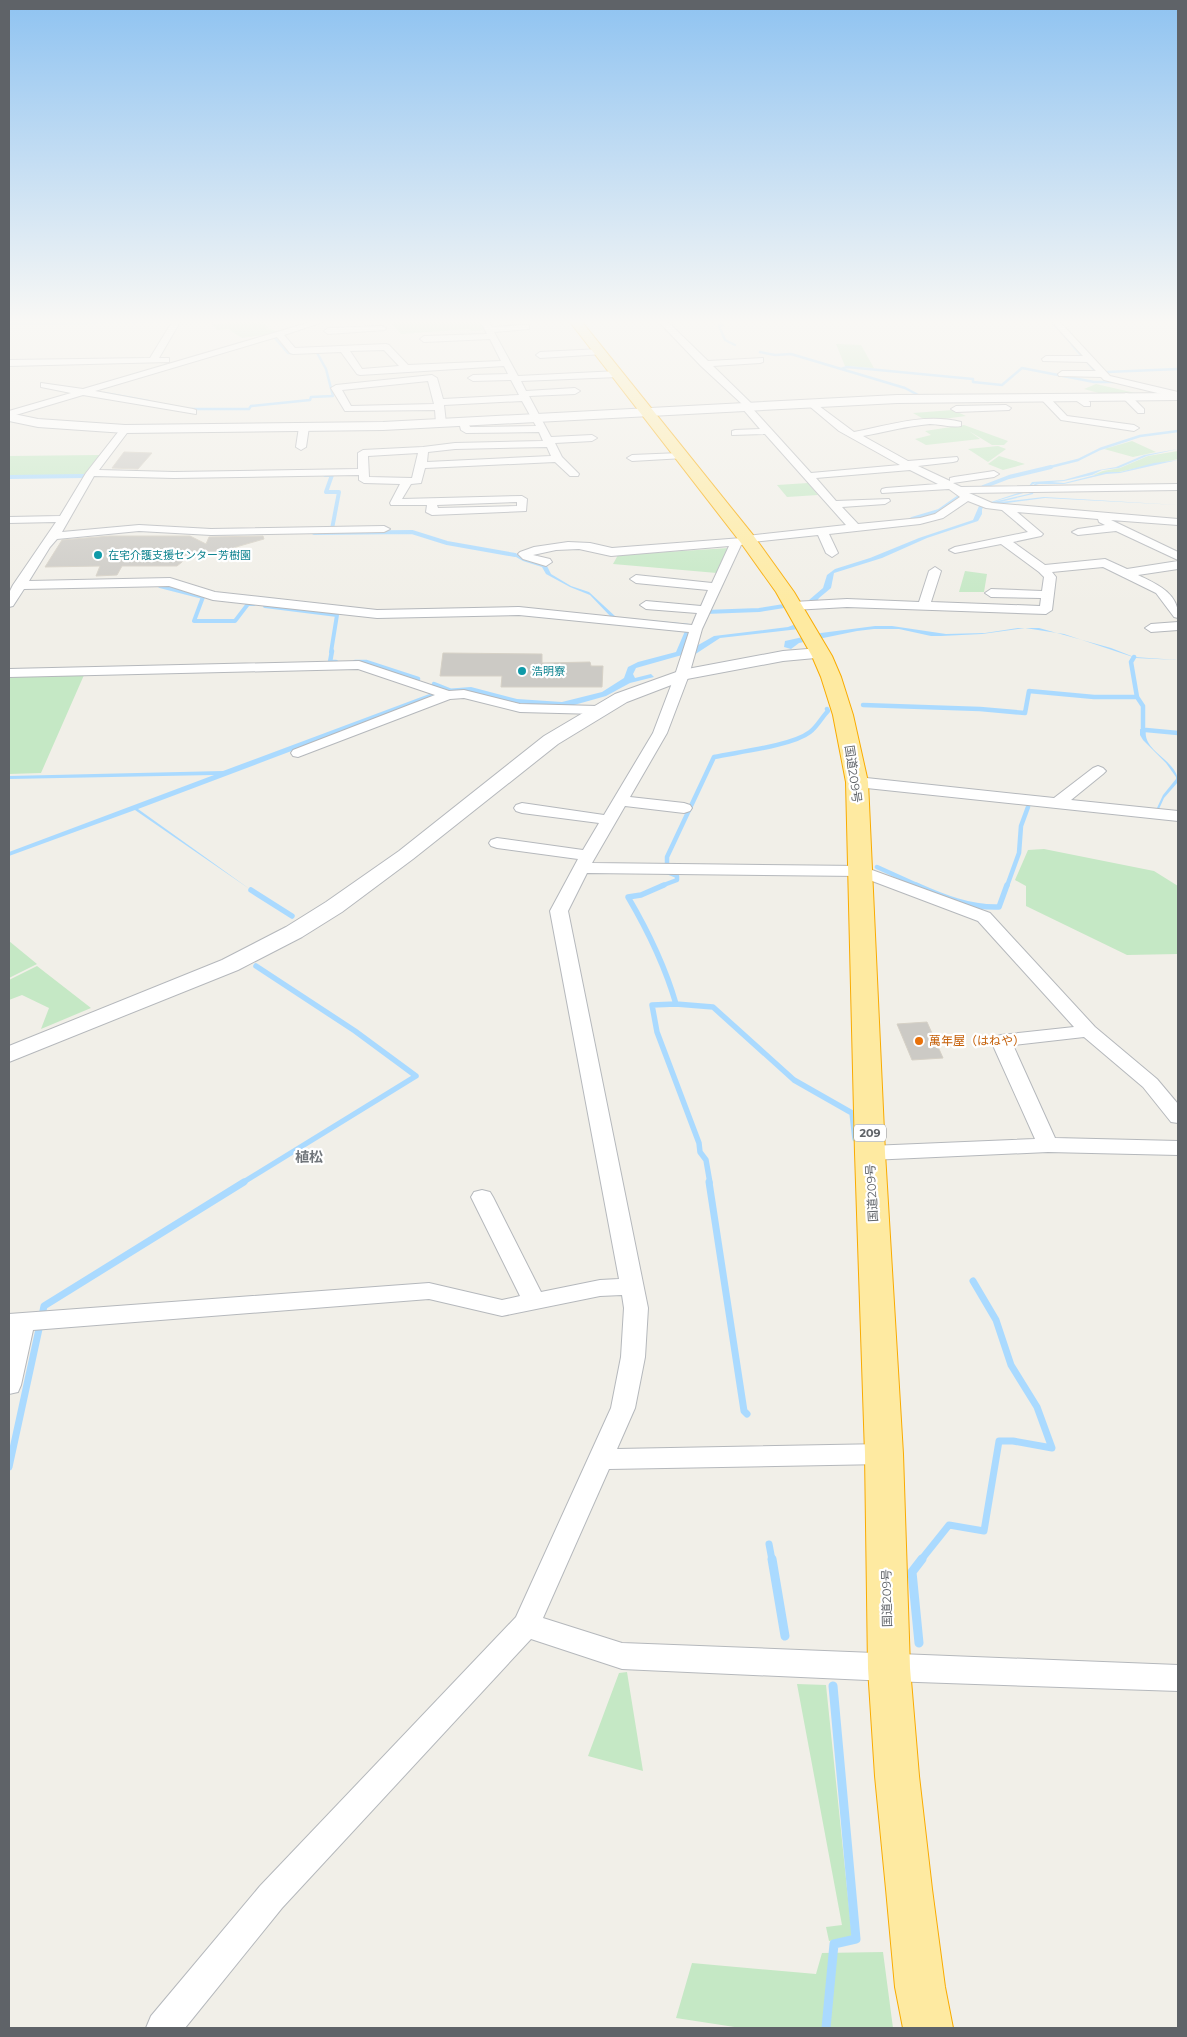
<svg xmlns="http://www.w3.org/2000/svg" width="1187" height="2037" viewBox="0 0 1187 2037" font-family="Montserrat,'Noto Sans JP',sans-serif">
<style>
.green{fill:#c5e8c5}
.water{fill:#aadaff}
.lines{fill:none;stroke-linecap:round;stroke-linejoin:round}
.stream-far5{stroke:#aadaff;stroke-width:2.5}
.stream-far4{stroke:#aadaff;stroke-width:4}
.stream-far3{stroke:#aadaff;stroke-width:4.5}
.stream-far2{stroke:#aadaff;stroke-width:5.5}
.stream-far1{stroke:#aadaff;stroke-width:7}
.stream{stroke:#aadaff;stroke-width:9}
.building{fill:#cccac5;stroke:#d6d1c6}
.minor-casing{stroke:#b5b8bc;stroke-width:2}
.tertiary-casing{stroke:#b5b8bc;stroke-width:2}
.trunk-casing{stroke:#f9ab00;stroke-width:2}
.minor{fill:#fff;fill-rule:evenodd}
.tertiary{fill:#fff;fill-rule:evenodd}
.trunk{fill:#feeaa1;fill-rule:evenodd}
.culture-dot{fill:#0f9aa8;stroke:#fff;stroke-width:2}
.food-dot{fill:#e8710a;stroke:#fff;stroke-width:2}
.labels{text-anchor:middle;stroke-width:4.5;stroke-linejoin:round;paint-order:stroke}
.far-culture-label{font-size:11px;fill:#0d838f;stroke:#fff;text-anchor:start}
.shield{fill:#fff;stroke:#8f9295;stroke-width:1}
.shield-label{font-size:11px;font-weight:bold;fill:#5f6368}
.street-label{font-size:12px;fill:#5f6368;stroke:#fff}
.food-label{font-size:12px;fill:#c56008;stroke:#fff;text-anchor:start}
.neighbourhood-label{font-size:14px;font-weight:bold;fill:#70757a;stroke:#fff}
</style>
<rect width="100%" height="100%" fill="#f1efe8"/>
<path class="green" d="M 236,322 L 265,322 L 262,323 L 269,327 L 266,329 L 273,330 L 277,333 L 242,338 L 228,329 L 217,330 L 211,324 Z
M 390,322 L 480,322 L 485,330 L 471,331 L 469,329 L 401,334 Z
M 836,344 L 861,345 L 874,368 L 845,366 Z
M 1096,384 L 1144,395 L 1106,395 L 1084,389 Z
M 953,410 L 966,416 L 927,421 L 913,413 Z
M 964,425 L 1008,441 L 1004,445 L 992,445 L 969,431 L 980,439 L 926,445 L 915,439 L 931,435 L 925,431 Z
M 1132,441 L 1156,452 L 1133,457 L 1104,449 Z
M 998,446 L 1006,449 L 988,462 L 968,449 Z
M 1178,451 L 1178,459 L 1119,472 L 1093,475 L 1103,471 L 1120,468 L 1148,456 Z
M 100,455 L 84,475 L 9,476 L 9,456 Z
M 999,456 L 1025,464 L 1003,470 L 988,464 Z
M 808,483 L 818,495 L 787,497 L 777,485 Z
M 729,548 L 717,573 L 613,564 L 618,555 Z
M 965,571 L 987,574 L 984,592 L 959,592 Z
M 84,675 L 41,773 L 9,774 L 9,677 Z
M 1044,849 L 1154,871 L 1178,886 L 1178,954 L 1127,955 L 1026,906 L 1026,886 L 1015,880 L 1028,850 Z
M 9,941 L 37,964 L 9,978 Z
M 37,966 L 91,1008 L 41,1029 L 49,1008 L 22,995 L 9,1000 L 9,980 Z
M 627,1672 L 643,1771 L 588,1756 L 619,1673 Z
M 797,1684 L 826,1685 L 852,1937 L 829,1941 L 826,1927 L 842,1925 Z
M 883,1952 L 893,2028 L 741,2028 L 676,2018 L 692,1963 L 816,1974 L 822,1953 Z"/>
<path class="water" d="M 9,322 L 220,322 L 181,323 L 180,325 L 234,322 L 179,325 L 159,359 L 156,359 L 179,323 L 9,325 Z
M 1178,449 L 1147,456 L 1119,468 L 1102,470 L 1092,475 L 1064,481 L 1052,482 L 1064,483 L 1107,472 L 1120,472 L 1154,463 L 1178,460 L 1120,473 L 1106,474 L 1064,484 L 1039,484 L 1032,486 L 1036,483 L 1029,486 L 1032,482 L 1064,480 L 1099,470 L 1116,467 L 1144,455 Z
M 1027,490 L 1030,491 L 993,502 L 1028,494 L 1031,493 L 1031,491 L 1034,491 L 1033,494 L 1000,502 L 1044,497 L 1178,505 L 1045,498 L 985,506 L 982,509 L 982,514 L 978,521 L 927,538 L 882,558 L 834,573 L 831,588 L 819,598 L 817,601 L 811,602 L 809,600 L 823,588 L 827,575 L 835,569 L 870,558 L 919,538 L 973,520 L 979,506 Z
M 509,553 C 520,553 535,564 547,566 L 551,574 L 571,586 L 589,592 L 616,617 L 690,624 L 693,648 L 714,636 L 788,627 L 796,624 L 799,629 L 720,638 L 694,655 L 682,655 L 636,668 L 633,674 L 635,678 L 651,674 L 654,677 L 630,683 L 606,696 L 574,705 L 559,706 L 517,703 L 468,691 L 452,692 L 444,689 L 471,687 L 517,699 L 562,702 L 602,692 L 624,678 L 628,667 L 638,662 L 676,652 L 685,631 L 611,617 L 590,595 L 570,587 L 546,574 L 542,567 L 523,561 Z
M 875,626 L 892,626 L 946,634 L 985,633 L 1018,628 L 1039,628 L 1111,648 L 1134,657 L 1178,660 L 1136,658 L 1064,634 L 1025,628 L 982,634 L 941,636 L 931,636 L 899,629 L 874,629 L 857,631 L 799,643 L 791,649 L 784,647 L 785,641 L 821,633 Z
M 432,693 L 437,696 L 138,809 L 251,890 L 135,810 L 9,856 L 9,852 L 214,775 L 9,779 L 9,776 L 223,771 Z
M 1140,729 L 1146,730 C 1142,752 1178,760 1178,782 L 1164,798 L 1159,809 L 1157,808 L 1163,795 L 1176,779 L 1176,777 L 1166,763 L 1143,740 L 1140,735 Z"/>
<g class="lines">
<path class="stream-far5" d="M 720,322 L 723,325 L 719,326 L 725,340 L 735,345
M 1052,322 L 1071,343
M 274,337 L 288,353 L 296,353
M 1072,345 L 1097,373
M 760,352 L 775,355 L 791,354 L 905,388 L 920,396
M 841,369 L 847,367 L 973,379 L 973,382 L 1002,385 L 1022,368 L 1094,382 L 1116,382
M 1107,372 L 1178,369
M 104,393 L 148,401
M 190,409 L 249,409 L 251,406 L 310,400 L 311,397 L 333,396 L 326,369 L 316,351 L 310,352
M 1046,468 L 1078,460 L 1100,449 L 1140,436 L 1178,431"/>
<path class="stream-far4" d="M 325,475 L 332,475 L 326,492 L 339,492 L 332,529
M 9,477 L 84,476
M 983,487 L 1009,477 L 1051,467
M 912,519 L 939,511 L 959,497
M 314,533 L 412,532 L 447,543 L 515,555
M 160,586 L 203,597 L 194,621 L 235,621 L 248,604 L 254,604
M 265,606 L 337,615 L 331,652
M 705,612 L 759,610 L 784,606"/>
<path class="stream-far3" d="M 332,651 L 330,662 L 336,662
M 1134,657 L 1131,662 L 1137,697
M 355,662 L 366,662 L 418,679
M 434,684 L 449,690
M 863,705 L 980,709 L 1025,713 L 1029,691 L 1094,697 L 1137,697 L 1143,706 L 1143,729
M 1146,730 L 1178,733
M 877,867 L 919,886
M 661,886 L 677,880 L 677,876 L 667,872 L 667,857 L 714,757 C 737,752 792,746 810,732 C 817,727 822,717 828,711 L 827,709
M 1007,886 L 1019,853 L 1021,826 L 1028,807"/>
<path class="stream-far2" d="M 664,885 L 641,895 L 628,897 C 648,931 665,966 676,1004 L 652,1005 L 657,1032 L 699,1143 L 700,1152 L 706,1160 L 710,1183
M 916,885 C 943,897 970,908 999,907 L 1007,885
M 251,890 L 292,916
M 676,1004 L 713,1007 L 794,1080 L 852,1113 L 855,1139
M 242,1183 L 416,1076 L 355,1031 L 256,966"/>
<path class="stream-far1" d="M 709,1182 L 744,1411 L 747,1414
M 9,1467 L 44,1306 L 244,1182
M 769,1544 L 772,1560
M 921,1560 L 949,1525 L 984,1531 L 999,1441 L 1013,1441 L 1052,1448 L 1037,1407 L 1011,1365 L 996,1320 L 973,1281"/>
<path class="stream" d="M 772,1559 L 785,1636
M 919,1643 L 912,1572 L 922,1559
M 826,2028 L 834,1944 L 856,1939 L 833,1686"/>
</g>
<path class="building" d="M 124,452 L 152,453 L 138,469 L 112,468 Z
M 110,536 L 190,536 L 206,544 L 209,537 L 263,536 L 264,539 L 222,551 L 228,554 L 212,554 L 201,557 L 203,554 L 185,555 L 182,562 L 177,566 L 122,566 L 117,575 L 96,576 L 100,566 L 45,567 L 62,540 Z
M 443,653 L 542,654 L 542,663 L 590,662 L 591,666 L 603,666 L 602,687 L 501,687 L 502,676 L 440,676 Z
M 927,1022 L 943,1058 L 912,1060 L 897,1024 Z"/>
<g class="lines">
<g class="minor-casing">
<path id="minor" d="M 172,322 L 180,322 L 159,358 L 169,358 L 169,362 L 9,366 L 9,360 L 150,358 Z
M 311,322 L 323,322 L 284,335 L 295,348 L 386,344 L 389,345 L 408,365 L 501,361 L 490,339 L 424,342 L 420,339 L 424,336 L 487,334 L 481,322 L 489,322 L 492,327 L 526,325 L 529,325 L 529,329 L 494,332 L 518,376 L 618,371 L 622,374 L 618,377 L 521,381 L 526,391 L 575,388 L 580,391 L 575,394 L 529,396 L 551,437 L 592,435 L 597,438 L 592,441 L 555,443 L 562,457 L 579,474 L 578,476 L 570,476 L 555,462 L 425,468 L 421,483 L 411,484 L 402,499 L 522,496 L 527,499 L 526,511 L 432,515 L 426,512 L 427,505 L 391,505 L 390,503 L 400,484 L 364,483 L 359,480 L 359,475 L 174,478 L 94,476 L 62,532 L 139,525 L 211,529 L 384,526 L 390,529 L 384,532 L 211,535 L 139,531 L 57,539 L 50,547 L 29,581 L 170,578 L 215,592 L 377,610 L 519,607 L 692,625 L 697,613 L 646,609 L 640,605 L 646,601 L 701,606 L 708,590 L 636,583 L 630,579 L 636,575 L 712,583 L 729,546 L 611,556 L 579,549 L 556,550 L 533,555 L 550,559 L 552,562 L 546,566 L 523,559 L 518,554 L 520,552 L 534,547 L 568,542 L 590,543 L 612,548 L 742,538 L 747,536 L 846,525 L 765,434 L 732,435 L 732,431 L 735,430 L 760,429 L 742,408 L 742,404 L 701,366 L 659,322 L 668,322 L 708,361 L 763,358 L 763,362 L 760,363 L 713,366 L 752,404 L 754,406 L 752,408 L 811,473 L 900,465 L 839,431 L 808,405 L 806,403 L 811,400 L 854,432 C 890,425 925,413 961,422 L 961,426 C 952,428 940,424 930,424 C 907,426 885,432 863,436 L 908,461 L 957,457 L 958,459 L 957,461 L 953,462 L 918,466 L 950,481 L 950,478 L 954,477 L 994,471 L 999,474 L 994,477 L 953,483 L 961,487 L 1178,484 L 1178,490 L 969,493 L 992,503 L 1178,519 L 1178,525 L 1111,520 L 1178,552 L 1178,560 L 1116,531 L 1078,535 L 1072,532 L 1078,529 L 1105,525 L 1099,522 L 1098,519 L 1017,512 L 1043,534 L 1041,536 L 1013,542 L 1045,565 L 1105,559 L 1127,569 L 1178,561 L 1178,569 L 1138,575 C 1157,584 1180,594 1178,618 L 1174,617 L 1156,593 L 1103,567 L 1052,572 L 1056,577 L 1052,610 L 1046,614 L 847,607 L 793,610 L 787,606 L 793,602 L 847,599 L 919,602 L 929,571 L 935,567 L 941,571 L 931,602 L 1040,606 L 1041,598 L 991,597 L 985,593 L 991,589 L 1042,591 L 1044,577 L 1039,572 L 1001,544 L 955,553 L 949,550 L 955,547 L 1028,532 L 1002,510 L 986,508 L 968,501 L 943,518 L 920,524 L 829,534 L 838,553 L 832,557 L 826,553 L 818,535 L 752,542 L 741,545 L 702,629 L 689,675 L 667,733 L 630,797 L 684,803 L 690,805 L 692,808 L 690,811 L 684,813 L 625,806 L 592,863 L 861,866 L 990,913 L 1095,1027 L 1157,1079 L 1178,1104 L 1178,1123 L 1171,1122 L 1143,1087 L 1084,1037 L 1013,1045 L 1055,1138 L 1178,1141 L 1178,1155 L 1048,1152 L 870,1160 L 863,1158 L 860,1153 L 863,1148 L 870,1146 L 1035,1139 L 991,1041 L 994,1037 L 1001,1035 L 1074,1027 L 978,921 L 859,876 L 587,873 L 568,911 L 648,1308 L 645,1357 L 635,1408 L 617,1449 L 884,1444 L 893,1447 L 897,1454 L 893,1461 L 884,1464 L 609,1469 L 543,1618 L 622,1643 L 1178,1665 L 1178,1691 L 889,1681 L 622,1669 L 531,1639 L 282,1908 L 185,2028 L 146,2028 L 151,2016 L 260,1886 L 516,1617 L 611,1408 L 621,1357 L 624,1308 L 622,1295 L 600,1296 L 502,1316 L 429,1299 L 33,1330 L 21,1385 L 18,1392 L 9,1394 L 9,1314 L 429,1283 L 502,1300 L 520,1296 L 471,1197 L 474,1192 L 482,1190 L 490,1192 L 493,1197 L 541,1292 L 600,1280 L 619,1279 L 550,911 L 578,859 L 497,848 L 491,846 L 489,843 L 491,840 L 497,838 L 583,850 L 599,823 L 522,813 L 516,811 L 514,808 L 516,805 L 522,803 L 604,815 L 653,733 L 675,675 L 689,632 L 519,615 L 377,618 L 213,600 L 169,586 L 24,589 L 13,606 L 9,607 L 9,593 L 13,585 L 56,522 L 9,523 L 9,517 L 60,516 L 86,473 L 122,427 L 125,426 L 130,429 L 99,470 L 174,472 L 358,469 L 358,453 L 363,450 L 423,447 L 455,443 L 543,441 L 539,432 L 466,433 L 461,430 L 459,422 L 464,419 L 467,420 L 470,427 L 536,426 L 522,401 L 444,405 L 446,423 L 441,426 L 436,423 L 435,410 L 345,411 L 331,388 L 336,385 L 432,375 L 437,378 L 443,399 L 519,395 L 511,380 L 473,381 L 468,378 L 473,375 L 508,374 L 504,366 L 360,375 L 357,374 L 341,352 L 293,354 L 290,353 L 277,337 L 95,391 L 193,409 L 196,410 L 196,414 L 83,395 L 9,417 L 9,411 L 71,393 L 41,387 L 41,383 L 83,389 ZM 384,350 L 399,366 L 362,369 L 350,351 ZM 428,381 L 434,404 L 351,406 L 342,390 ZM 547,447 L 551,456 L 427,462 L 428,452 L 455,449 ZM 418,453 L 412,478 L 369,477 L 368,456 ZM 910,470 L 938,484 L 886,488 L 882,489 L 881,491 L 882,493 L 949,489 L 960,497 L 935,514 L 920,518 L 858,524 L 842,507 L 885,504 L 890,501 L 889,499 L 836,501 L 816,478 ZM 517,502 L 517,506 L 438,508 L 437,505 Z
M 1052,322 L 1060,322 L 1110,376 L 1178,392 L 1178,398 L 1104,380 L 1101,377 L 1059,376 L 1058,374 L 1062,371 L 1096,371 L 1087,362 L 1043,361 L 1042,359 L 1046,356 L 1083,356 Z
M 382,326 L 386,328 L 385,330 L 328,334 L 324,331 L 328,328 Z
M 601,349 L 605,352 L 604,354 L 540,358 L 536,355 L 540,352 Z
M 1126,393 L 1129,394 L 1144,409 L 1144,413 L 1138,413 L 1121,396 Z
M 1044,394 L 1047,395 L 1067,416 L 1134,425 L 1139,428 L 1134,431 L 1061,420 L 1039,397 Z
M 1077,394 L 1090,402 L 1090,406 L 1084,406 L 1074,399 L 1074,395 Z
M 1006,405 L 1011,408 L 1009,410 L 956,412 L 951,409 L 956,406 Z
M 304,424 L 309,427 L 306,447 L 301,450 L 296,447 L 299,427 Z
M 680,453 L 685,456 L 684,458 L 632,461 L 627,458 L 632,455 Z
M 1178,622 L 1178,630 L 1151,632 L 1145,628 L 1151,624 Z
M 359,661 L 449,691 L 464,690 L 520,704 L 598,706 L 603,707 L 605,710 L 603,713 L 598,714 L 520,712 L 464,698 L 450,699 L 298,757 L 293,756 L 291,753 L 293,750 L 435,695 L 358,669 L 9,677 L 9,669 Z
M 1098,766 L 1103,768 L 1106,771 L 1103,774 L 1071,800 L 1178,811 L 1178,821 L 857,787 L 852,785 L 849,782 L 852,779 L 857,777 L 1054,798 L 1093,768 Z"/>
</g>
<g class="tertiary-casing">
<path id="tertiary" d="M 1178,393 L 1178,400 L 897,403 L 383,430 L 125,433 L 38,427 L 9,421 L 9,413 L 38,419 L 125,425 L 383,422 L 897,395 Z
M 820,648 L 826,649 L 828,653 L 826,657 L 783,661 L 687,679 L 627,702 L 558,744 L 413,859 L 342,912 L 302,937 L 238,970 L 9,1062 L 9,1046 L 222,960 L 286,927 L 326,902 L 399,851 L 544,736 L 615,694 L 682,670 L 783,651 Z"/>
</g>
<g class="trunk-casing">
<path id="trunk" d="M 570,322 L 582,322 L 753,535 L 794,592 L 832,656 L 841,677 L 853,715 L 868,782 L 885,1153 L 903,1454 L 910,1668 L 919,1776 L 932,1889 L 945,1987 L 953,2028 L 903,2028 L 895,1987 L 886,1889 L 875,1776 L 868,1668 L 865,1454 L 855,1153 L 846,782 L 833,715 L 821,677 L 812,656 L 776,592 L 741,543 Z"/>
</g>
<use href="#minor" class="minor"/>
<use href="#tertiary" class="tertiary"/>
<use href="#trunk" class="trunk"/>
</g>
<linearGradient id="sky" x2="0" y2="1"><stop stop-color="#8fc3f1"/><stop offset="0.53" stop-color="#f9f8f5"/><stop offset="1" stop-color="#f9f8f5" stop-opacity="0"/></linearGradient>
<rect width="1187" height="607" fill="url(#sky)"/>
<g class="culture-dot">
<circle cx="98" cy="555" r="5"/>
<circle cx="522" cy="671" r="5"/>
</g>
<circle class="food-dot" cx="919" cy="1041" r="5"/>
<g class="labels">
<g class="far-culture-label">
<text x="108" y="559">在宅介護支援センター芳樹園</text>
<text x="532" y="675">浩明寮</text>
</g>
<rect class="shield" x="854" y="1124.5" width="32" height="17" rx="4"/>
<g class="shield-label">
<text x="870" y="1137">209</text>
</g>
<g class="street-label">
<text transform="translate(853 774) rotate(82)" y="4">国道209号</text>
<text transform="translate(872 1193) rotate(-93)" y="4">国道209号</text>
<text transform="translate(887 1598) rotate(-91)" y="4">国道209号</text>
</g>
<g class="food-label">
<text x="929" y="1045">萬年屋（はねや）</text>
</g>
<g class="neighbourhood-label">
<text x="309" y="1162">植松</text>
</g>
</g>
<rect width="1187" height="2037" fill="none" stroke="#5f6368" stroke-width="20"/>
</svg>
